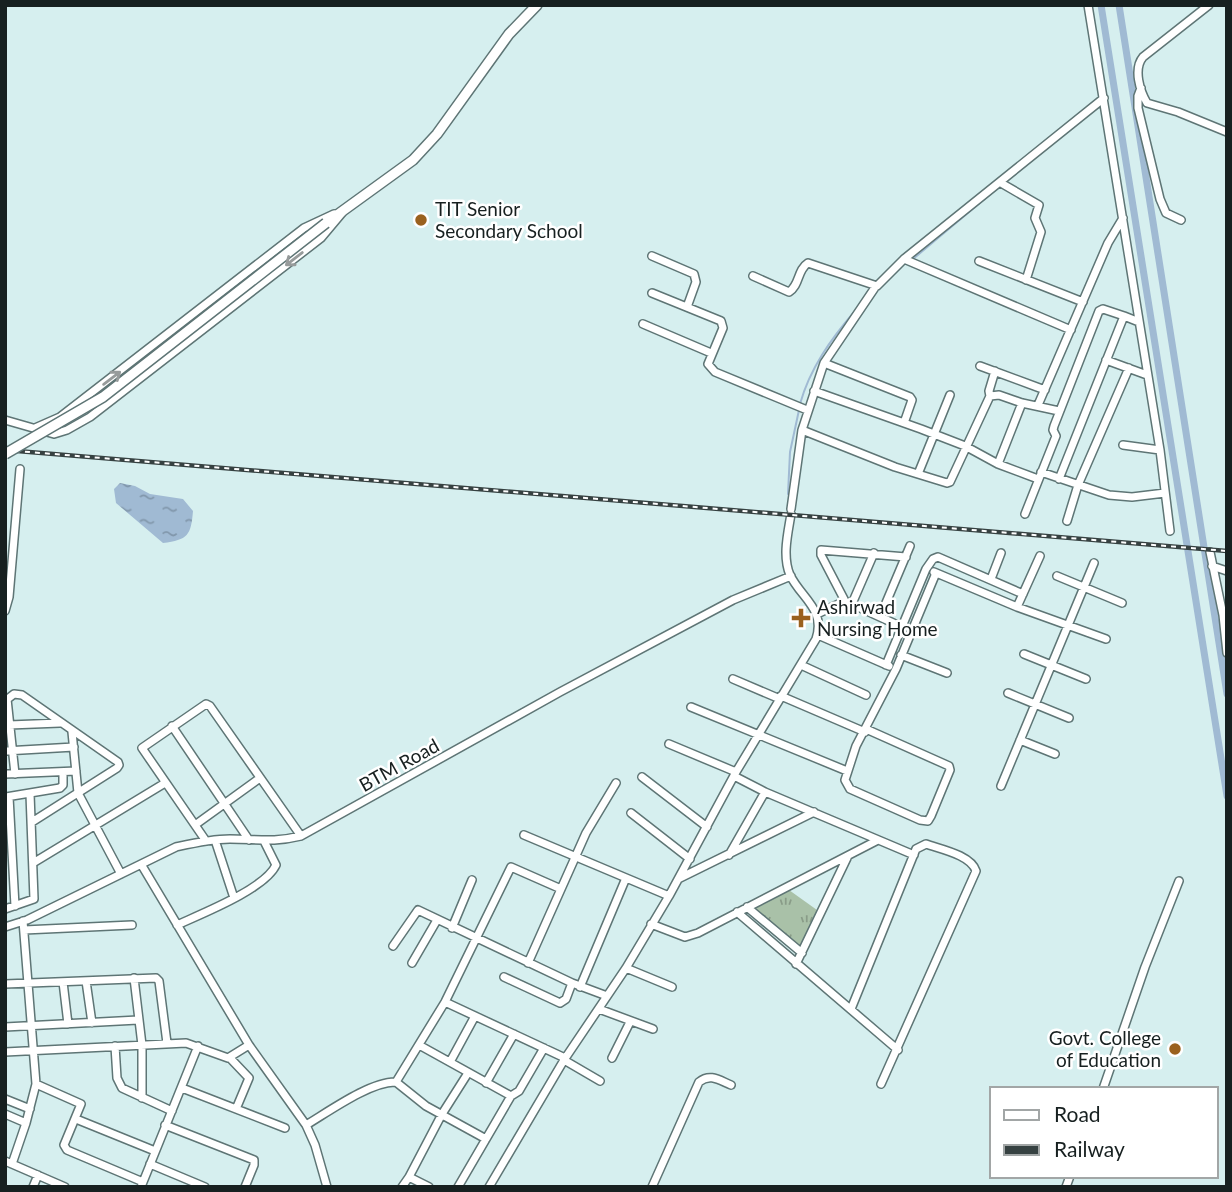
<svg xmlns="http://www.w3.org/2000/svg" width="1232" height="1192" viewBox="0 0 1232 1192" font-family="Lato,sans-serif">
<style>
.park{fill:url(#park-tufts)}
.water{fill:url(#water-ripples)}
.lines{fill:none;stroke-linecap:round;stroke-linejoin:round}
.stream{stroke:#a0bad3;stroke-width:2}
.canal{stroke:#a0bad3;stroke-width:7}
.minor-casing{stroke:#5e7575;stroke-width:10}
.major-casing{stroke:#5e7575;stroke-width:12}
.minor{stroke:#fff;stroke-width:7}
.major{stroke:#fff;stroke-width:9}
.rail-casing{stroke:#364141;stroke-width:4.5}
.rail{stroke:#fff;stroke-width:2;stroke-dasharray:5;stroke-linecap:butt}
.major-bridge-casing{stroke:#5e7575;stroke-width:12;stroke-linecap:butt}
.major-bridge{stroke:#fff;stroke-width:9}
.oneway{stroke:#979b9b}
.poi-dot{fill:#9a611e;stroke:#fff;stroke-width:2.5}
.labels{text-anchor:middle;stroke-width:5;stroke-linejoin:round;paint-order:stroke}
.poi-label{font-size:19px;fill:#172020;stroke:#fff;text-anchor:start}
.street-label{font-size:19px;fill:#172020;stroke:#fff}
</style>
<defs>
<pattern id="park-tufts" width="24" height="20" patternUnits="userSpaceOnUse" patternTransform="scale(1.75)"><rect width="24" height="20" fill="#a9c1a8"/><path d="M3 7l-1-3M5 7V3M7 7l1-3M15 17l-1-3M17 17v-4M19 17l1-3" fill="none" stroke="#899c88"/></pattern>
<pattern id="water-ripples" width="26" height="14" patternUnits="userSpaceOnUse" patternTransform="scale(1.75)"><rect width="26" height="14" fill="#a0bad3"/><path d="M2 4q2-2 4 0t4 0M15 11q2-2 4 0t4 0" fill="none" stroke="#8197ab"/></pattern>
</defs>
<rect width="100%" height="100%" fill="#d6efef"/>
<path class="park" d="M 789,890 L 817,910 L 801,947 L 754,909 Z"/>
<path class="water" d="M 120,483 L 135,486 L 150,494 L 183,499 L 193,511 C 191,535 188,540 163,543 L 116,503 L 114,489 Z"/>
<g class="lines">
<path class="stream" d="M 913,259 L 1000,186
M 800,404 C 810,368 831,339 855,311
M 788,494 L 790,452 L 799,410"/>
<path class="canal" d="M 1101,5 L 1227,796
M 1119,5 L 1227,694"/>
<g class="minor-casing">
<path id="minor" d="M 1088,5 L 1160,450 L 1170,531
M 1209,5 L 1143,57 C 1133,69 1140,91 1147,103 L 1178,112 L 1227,132
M 1141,88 L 1138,96 L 1138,108 L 1160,199 L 1166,213 L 1181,220
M 1001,183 L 1039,205 L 1035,218 L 1041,232 L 1026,280
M 652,256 L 694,274 L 696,282 L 687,307
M 904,259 L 1071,330
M 979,261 L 1083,302
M 753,276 L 789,292 C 800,285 797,270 808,263 L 877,286 L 904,259 L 1104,98
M 652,293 L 721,321 L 723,328 L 708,364 L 715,372 L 807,410
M 643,324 L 711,353
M 1106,360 L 1147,375
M 824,363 L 910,397 L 912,400 L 904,423
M 980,366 L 1045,390
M 814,391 L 921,429 L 965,446 L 998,464 L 1038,479
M 990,396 L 989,391 L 995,371
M 1038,405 L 1108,243 L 1123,218
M 5,420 L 54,434 L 67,430 L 90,417 L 321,238 L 342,213
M 35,428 L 60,417 L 304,228 L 334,214
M 802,430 L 895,467 L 947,483 L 950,482 L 990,396 L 999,395 L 1022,403 L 1059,411
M 1123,445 L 1160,450
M 998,464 L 1022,403
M 1041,472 L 1109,495 L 1132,497 L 1165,493
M 918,474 L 950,395
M 1059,479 L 1124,316 L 1139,322
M 791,509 L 802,430 L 824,363 L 876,286
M 1025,514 L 1056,436 L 1053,430 L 1054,426 L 1099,311 L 1103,309 L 1124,316
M 1067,521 L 1078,485 L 1129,368
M 1210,552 L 1223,615 L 1227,653
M 1212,566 L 1227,571
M 934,572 L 1017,607 L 1106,639
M 1057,576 L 1122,603
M 991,579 L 1001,553
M 845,601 L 821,555 L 821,550 L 906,557
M 851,606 L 874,553
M 1017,607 L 1040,556
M 5,611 L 9,597 L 20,469
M 817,614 L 845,601 L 902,627
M 880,617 L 910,546
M 818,635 L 889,666
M 1024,654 L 1086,679
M 901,655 L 947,673
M 801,665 L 866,695
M 886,665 L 926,569 L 933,559 L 938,557 L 1023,594
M 733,679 L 780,699
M 1008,693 L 1069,718
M 781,696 L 865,732
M 7,699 L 15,774
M 5,701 L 14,694 L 22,695 L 118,762 L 119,765 L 117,768 L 32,822
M 691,707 L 847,771
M 9,725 L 60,723
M 172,726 L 249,840
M 866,729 L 949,766 L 950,770 L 931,816 L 928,821 L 920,820 L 850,789 L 845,780 L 856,746 L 896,669 L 936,573
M 72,732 L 78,793 L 121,874
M 1020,740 L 1055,754
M 669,744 L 736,772
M 5,751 L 74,747
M 5,774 L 76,771
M 734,776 L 765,792 L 914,855
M 642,777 L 707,827
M 1001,786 L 1094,563
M 6,797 L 60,788 L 63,785 L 63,772
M 9,797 L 15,906
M 631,813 L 690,859
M 195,825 L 260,778
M 524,835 L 669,896
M 215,840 L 234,898
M 206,841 L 142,748 L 206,704 L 210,706 L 301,836
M 729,855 L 765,792
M 33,863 L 165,783
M 141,864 L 249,1045 L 306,1125 L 315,1145 L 327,1187
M 680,878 L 814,812
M 747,907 L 802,953
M 5,909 L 34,899 L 30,794
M 737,912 L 898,1050
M 651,924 L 685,937 L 698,933 L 878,840
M 177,925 C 201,914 265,889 276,865 L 264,841
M 5,927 L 27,920 L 176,847 C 194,843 211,839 230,839 C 258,839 272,843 301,836 L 560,692 L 733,600 L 791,576
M 452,928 L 472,880
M 24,930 L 132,925
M 393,946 L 418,910 L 572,983 L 607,996
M 412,963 L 437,920
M 528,963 L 586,833 L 616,783
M 796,964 L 847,858
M 626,968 L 672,987
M 504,977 L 560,1003 L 566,999 L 572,983
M 134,978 L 142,1045 L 142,1098
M 86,981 L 92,1023
M 63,982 L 68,1024
M 5,984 L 156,978 L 159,981 L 167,1043
M 580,987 L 626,878
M 445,1002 L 565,1058
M 599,1009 L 653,1029
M 851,1009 L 916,849 L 926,844 C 940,849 971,855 976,871 L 881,1084
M 5,1027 L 138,1020
M 419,1045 L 511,1096
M 115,1046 L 117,1078 L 122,1088 L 172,1111
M 5,1052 L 186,1043 L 228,1058 L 249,1045
M 230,1058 L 249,1078 L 236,1109
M 612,1058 L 630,1022
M 564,1060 L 600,1081
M 450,1062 L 475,1016
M 396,1082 L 426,1106 L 486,1139
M 486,1083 L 514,1034
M 36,1084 L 81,1104 L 64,1145 L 67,1150 L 143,1182
M 182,1088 L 285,1128
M 1103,1089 L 1145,967 L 1179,881
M 5,1099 L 30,1109
M 5,1114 L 26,1123
M 76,1119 L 155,1151
M 165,1125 L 254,1160 L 254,1165 L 245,1187
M 306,1125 C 328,1112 371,1081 396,1082 L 445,1002 L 511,867 L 561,889
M 5,1161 L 65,1187
M 12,1164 L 26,1123 L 36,1084 L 23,921
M 150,1164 L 205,1187
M 409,1177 L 429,1187
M 33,1187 L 38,1175
M 141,1187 L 198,1046
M 402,1187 L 409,1177 L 442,1114 L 468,1073
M 458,1187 L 511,1096 L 519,1091 L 544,1048
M 489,1187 L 564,1060 L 626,968 L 669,896 L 736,772 L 816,639 C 826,609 801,598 790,575 C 782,556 788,533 791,514
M 652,1187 L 699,1082 C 710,1073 719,1080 731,1085
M 1066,1187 L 1070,1176"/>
</g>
<g class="major-casing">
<path id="major" d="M 326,223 L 413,160 L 437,134 L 509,34 L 537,5"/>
</g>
<use href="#minor" class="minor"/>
<use href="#major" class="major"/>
<g class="rail-casing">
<path id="rail" d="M 5,450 L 1227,551"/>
</g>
<use href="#rail" class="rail"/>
<g class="major-bridge-casing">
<path id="major-bridge" d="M 5,454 L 103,397 L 326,223"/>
</g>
<use href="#major-bridge" class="major-bridge"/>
</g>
<defs><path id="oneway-shaft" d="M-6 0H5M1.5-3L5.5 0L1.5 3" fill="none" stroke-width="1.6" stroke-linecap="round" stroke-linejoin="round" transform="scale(1.75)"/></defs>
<g class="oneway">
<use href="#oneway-shaft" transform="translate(294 259) rotate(142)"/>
<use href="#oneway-shaft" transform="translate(112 378) rotate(-37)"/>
</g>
<g class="poi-dot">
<circle cx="421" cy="220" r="7"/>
<path d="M797.5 607.5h7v7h7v7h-7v7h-7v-7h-7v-7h7z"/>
<circle cx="1175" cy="1049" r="7"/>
</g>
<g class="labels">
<g class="poi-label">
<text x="435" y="216">TIT Senior<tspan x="435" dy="22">Secondary School</tspan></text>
<text x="817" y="614">Ashirwad<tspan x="817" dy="22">Nursing Home</tspan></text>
<text x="1161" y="1045" text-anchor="end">Govt. College<tspan x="1161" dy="22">of Education</tspan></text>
</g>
<g class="street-label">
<text transform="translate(399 765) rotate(-29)" y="7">BTM Road</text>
</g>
</g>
<rect width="1232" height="1192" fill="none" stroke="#172020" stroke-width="14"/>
<rect x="990" y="1087" width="228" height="91" fill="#ffffff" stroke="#a2a6a6" stroke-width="2"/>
<rect x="1004" y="1110" width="35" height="10" fill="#ffffff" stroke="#a2a6a6" stroke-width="2"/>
<text x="1054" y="1122" font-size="21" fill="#172020">Road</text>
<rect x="1004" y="1145" width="35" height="10" fill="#364141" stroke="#a2a6a6" stroke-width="2"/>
<text x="1054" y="1157" font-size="21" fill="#172020">Railway</text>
</svg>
